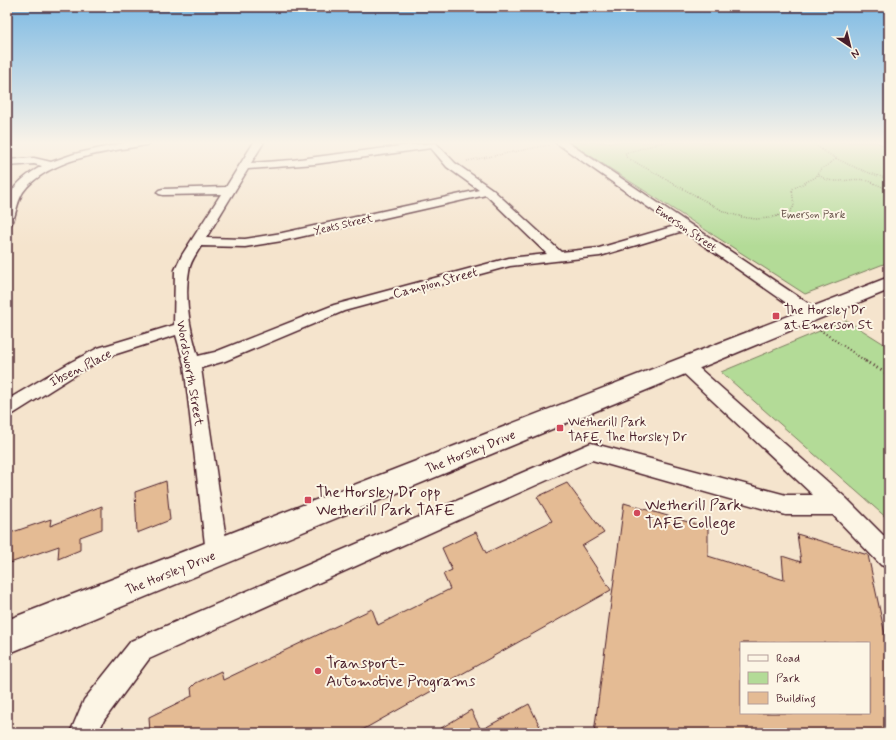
<svg xmlns="http://www.w3.org/2000/svg" width="896" height="740" viewBox="0 0 896 740" font-family="Mynerve,sans-serif">
<style>
.green{fill:#b3db97;stroke:#7e7d61}
.building{fill:#e4bb94;stroke:#4a1f2b;fill-rule:evenodd}
.lines{fill:none;stroke-linecap:round;stroke-linejoin:round}
.street-casing{stroke:#4a1f2b;stroke-width:3}
.secondary-casing{stroke:#4a1f2b;stroke-width:3}
.path-far2{stroke:#4a1f2b;stroke-width:1.5;stroke-dasharray:0.5 2;stroke-linecap:butt}
.path-far1{stroke:#4a1f2b;stroke-width:2;stroke-dasharray:1 2.5;stroke-linecap:butt}
.path{stroke:#4a1f2b;stroke-width:3;stroke-dasharray:1 3.5;stroke-linecap:butt}
.street{fill:#fcf5e5;fill-rule:evenodd}
.secondary{fill:#fcf5e5;fill-rule:evenodd}
.poi-dot{fill:#d1495b;stroke:#fcf5e5;stroke-width:1.5}
.labels{text-anchor:middle;stroke-width:4;stroke-linejoin:round;paint-order:stroke}
.far-park-label{font-size:11px;fill:#644e46;stroke:#fcf5e5}
.far-street-label{font-size:11px;fill:#4a1f2b;stroke:#fcf5e5}
.street-label{font-size:13px;fill:#4a1f2b;stroke:#fcf5e5}
.poi-label{font-size:13px;fill:#4a1f2b;stroke:#fcf5e5;text-anchor:start}
.near-poi-label{font-size:16px;fill:#4a1f2b;stroke:#fcf5e5;text-anchor:start}
</style>
<rect width="100%" height="100%" fill="#f5e4cd"/>
<filter id="ink" filterUnits="userSpaceOnUse"><feTurbulence type="fractalNoise" baseFrequency=".025" numOctaves="2"/><feDisplacementMap in="SourceGraphic" scale="8" xChannelSelector="R" yChannelSelector="G"/><feConvolveMatrix kernelMatrix="1 2 1 2 8 2 1 2 1" color-interpolation-filters="sRGB"/></filter>
<g filter="url(#ink)">
<path class="green" d="M 569,142 L 876,142 L 889,147 L 889,262 L 805,294 Z
M 846,320 L 889,347 L 889,520 L 721,372 Z"/>
<path class="building" d="M 166,481 L 170,520 L 137,533 L 135,492 Z
M 567,483 L 604,533 L 582,546 L 611,590 L 357,733 L 150,733 L 149,717 L 192,696 L 191,688 L 196,683 L 221,671 L 223,680 L 372,609 L 378,625 L 450,589 L 443,574 L 452,570 L 442,548 L 476,532 L 486,553 L 552,521 L 537,497 Z
M 624,503 L 708,528 L 708,556 L 784,580 L 782,556 L 801,562 L 797,534 L 868,555 L 889,653 L 889,733 L 594,733 ZM 741,643 L 869,643 L 869,713 L 741,713 Z
M 102,506 L 102,529 L 80,537 L 80,550 L 58,559 L 59,546 L 7,564 L 7,534 L 51,519 L 50,526 Z
M 529,704 L 543,733 L 433,733 L 471,710 L 481,730 Z"/>
<g class="lines">
<g class="street-casing">
<path id="street" d="M 128,142 L 151,142 L 146,145 C 108,151 47,159 23,192 C 18,200 16,212 13,221 L 11,224 L 7,225 C 7,218 6,209 7,202 C 11,186 29,173 42,166 L 34,164 L 7,166 L 7,160 L 34,158 L 51,162 L 74,154 Z
M 254,142 L 264,142 L 251,163 L 292,160 L 409,145 L 436,143 L 455,163 L 492,189 L 561,252 L 599,248 L 675,226 L 555,142 L 567,142 L 818,310 L 821,314 L 818,318 L 813,319 L 808,318 L 683,231 L 600,256 L 510,266 L 344,311 L 225,361 L 201,368 L 228,553 L 225,561 L 217,564 L 209,561 L 206,553 L 184,364 L 176,335 L 110,356 L 83,370 L 13,414 L 7,416 L 7,400 L 71,362 L 98,348 L 174,325 L 175,270 L 182,255 L 221,194 L 163,195 L 159,194 L 157,192 L 159,190 L 163,189 L 226,187 ZM 431,148 L 447,167 L 479,190 L 282,233 L 245,239 L 206,238 L 248,169 L 315,164 ZM 486,195 L 547,254 L 509,258 L 334,305 L 215,352 L 198,356 C 190,330 184,298 189,271 C 190,262 197,253 201,246 L 245,247 L 282,241 Z
M 685,359 L 691,361 L 846,498 L 889,541 L 889,568 L 881,565 L 833,515 L 786,515 L 592,460 L 149,659 L 104,720 L 98,733 L 70,733 L 84,700 L 131,641 L 591,443 L 786,495 L 813,495 L 679,369 L 677,365 L 679,361 Z"/>
</g>
<g class="secondary-casing">
<path id="secondary" d="M 889,277 L 889,290 L 7,654 L 7,620 Z"/>
</g>
<path class="path-far2" d="M 664,142 L 625,153 L 626,157 L 725,212 L 742,217 L 756,219 L 770,218 L 790,212 L 794,206 L 792,189 L 816,177 L 820,170 L 836,159
M 811,142 C 835,160 860,171 889,179
M 467,161 L 549,145
M 819,175 C 834,187 848,177 865,180 C 874,182 880,187 889,189"/>
<path class="path-far1" d="M 817,328 L 867,362"/>
<path class="path" d="M 865,361 L 889,375"/>
<use href="#street" class="street"/>
<use href="#secondary" class="secondary"/>
</g>
</g>
<linearGradient id="sky" x2="0" y2="1"><stop stop-color="#7dbae4"/><stop offset="0.58" stop-color="#faf3e8"/><stop offset="1" stop-color="#faf3e8" stop-opacity="0"/></linearGradient>
<rect width="896" height="246" fill="url(#sky)"/>
<g class="poi-dot">
<rect x="772" y="312" width="8" height="8" rx="2"/>
<rect x="556" y="424" width="8" height="8" rx="2"/>
<rect x="304" y="496" width="8" height="8" rx="2"/>
<circle cx="637" cy="513" r="4"/>
<circle cx="318" cy="671" r="4"/>
</g>
<g class="labels">
<g class="far-park-label">
<text x="813" y="218">Emerson Park</text>
</g>
<g class="far-street-label">
<text transform="translate(343 224) rotate(-13)" y="4">Yeats Street</text>
<text transform="translate(686 228) rotate(34)" y="4">Emerson Street</text>
</g>
<g class="street-label">
<text transform="translate(435 282) rotate(-15)" y="5">Campion Street</text>
<text transform="translate(80 367) rotate(-27)" y="5">Ibsen Place</text>
<text transform="translate(191 373) rotate(80)" y="5">Wordsworth Street</text>
<text transform="translate(470 451) rotate(-22)" y="5">The Horsley Drive</text>
<text transform="translate(170 572) rotate(-22)" y="5">The Horsley Drive</text>
</g>
<g class="poi-label">
<text x="784" y="314">The Horsley Dr<tspan x="784" dy="15">at Emerson St</tspan></text>
<text x="568" y="426">Wetherill Park<tspan x="568" dy="15">TAFE, The Horsley Dr</tspan></text>
</g>
<g class="near-poi-label">
<text x="316" y="497">The Horsley Dr opp<tspan x="316" dy="18">Wetherill Park TAFE</tspan></text>
<text x="645" y="510">Wetherill Park<tspan x="645" dy="18">TAFE College</tspan></text>
<text x="326" y="668">Transport-<tspan x="326" dy="18">Automotive Programs</tspan></text>
</g>
</g>
<rect width="896" height="740" fill="none" stroke="#fcf5e5" stroke-width="24"/>
<rect x="12" y="12" width="872" height="716" fill="none" stroke="#4a1f2b" stroke-width="1.5" filter="url(#ink)"/>
<rect x="740" y="642" width="130" height="72" fill="#fcf5e5" stroke="#b59f9b"/>
<rect x="748" y="655" width="20" height="6" fill="#fcf5e5" stroke="#b59f9b"/>
<text x="776" y="662" font-size="12" fill="#4a1f2b">Road</text>
<rect x="748" y="672" width="20" height="12" fill="#b3db97" stroke="#b59f9b"/>
<text x="776" y="682" font-size="12" fill="#4a1f2b">Park</text>
<rect x="748" y="692" width="20" height="12" fill="#e4bb94" stroke="#b59f9b"/>
<text x="776" y="702" font-size="12" fill="#4a1f2b">Building</text>
<g transform="translate(850 46) rotate(145)" stroke="#fcf5e5" stroke-width="3" paint-order="stroke">
<path d="M0-3L7 15L0 10L-7 15Z" fill="#4a1f2b"/>
<text y="-6" font-size="11" font-weight="bold" text-anchor="middle" fill="#4a1f2b">N</text>
</g>
</svg>
